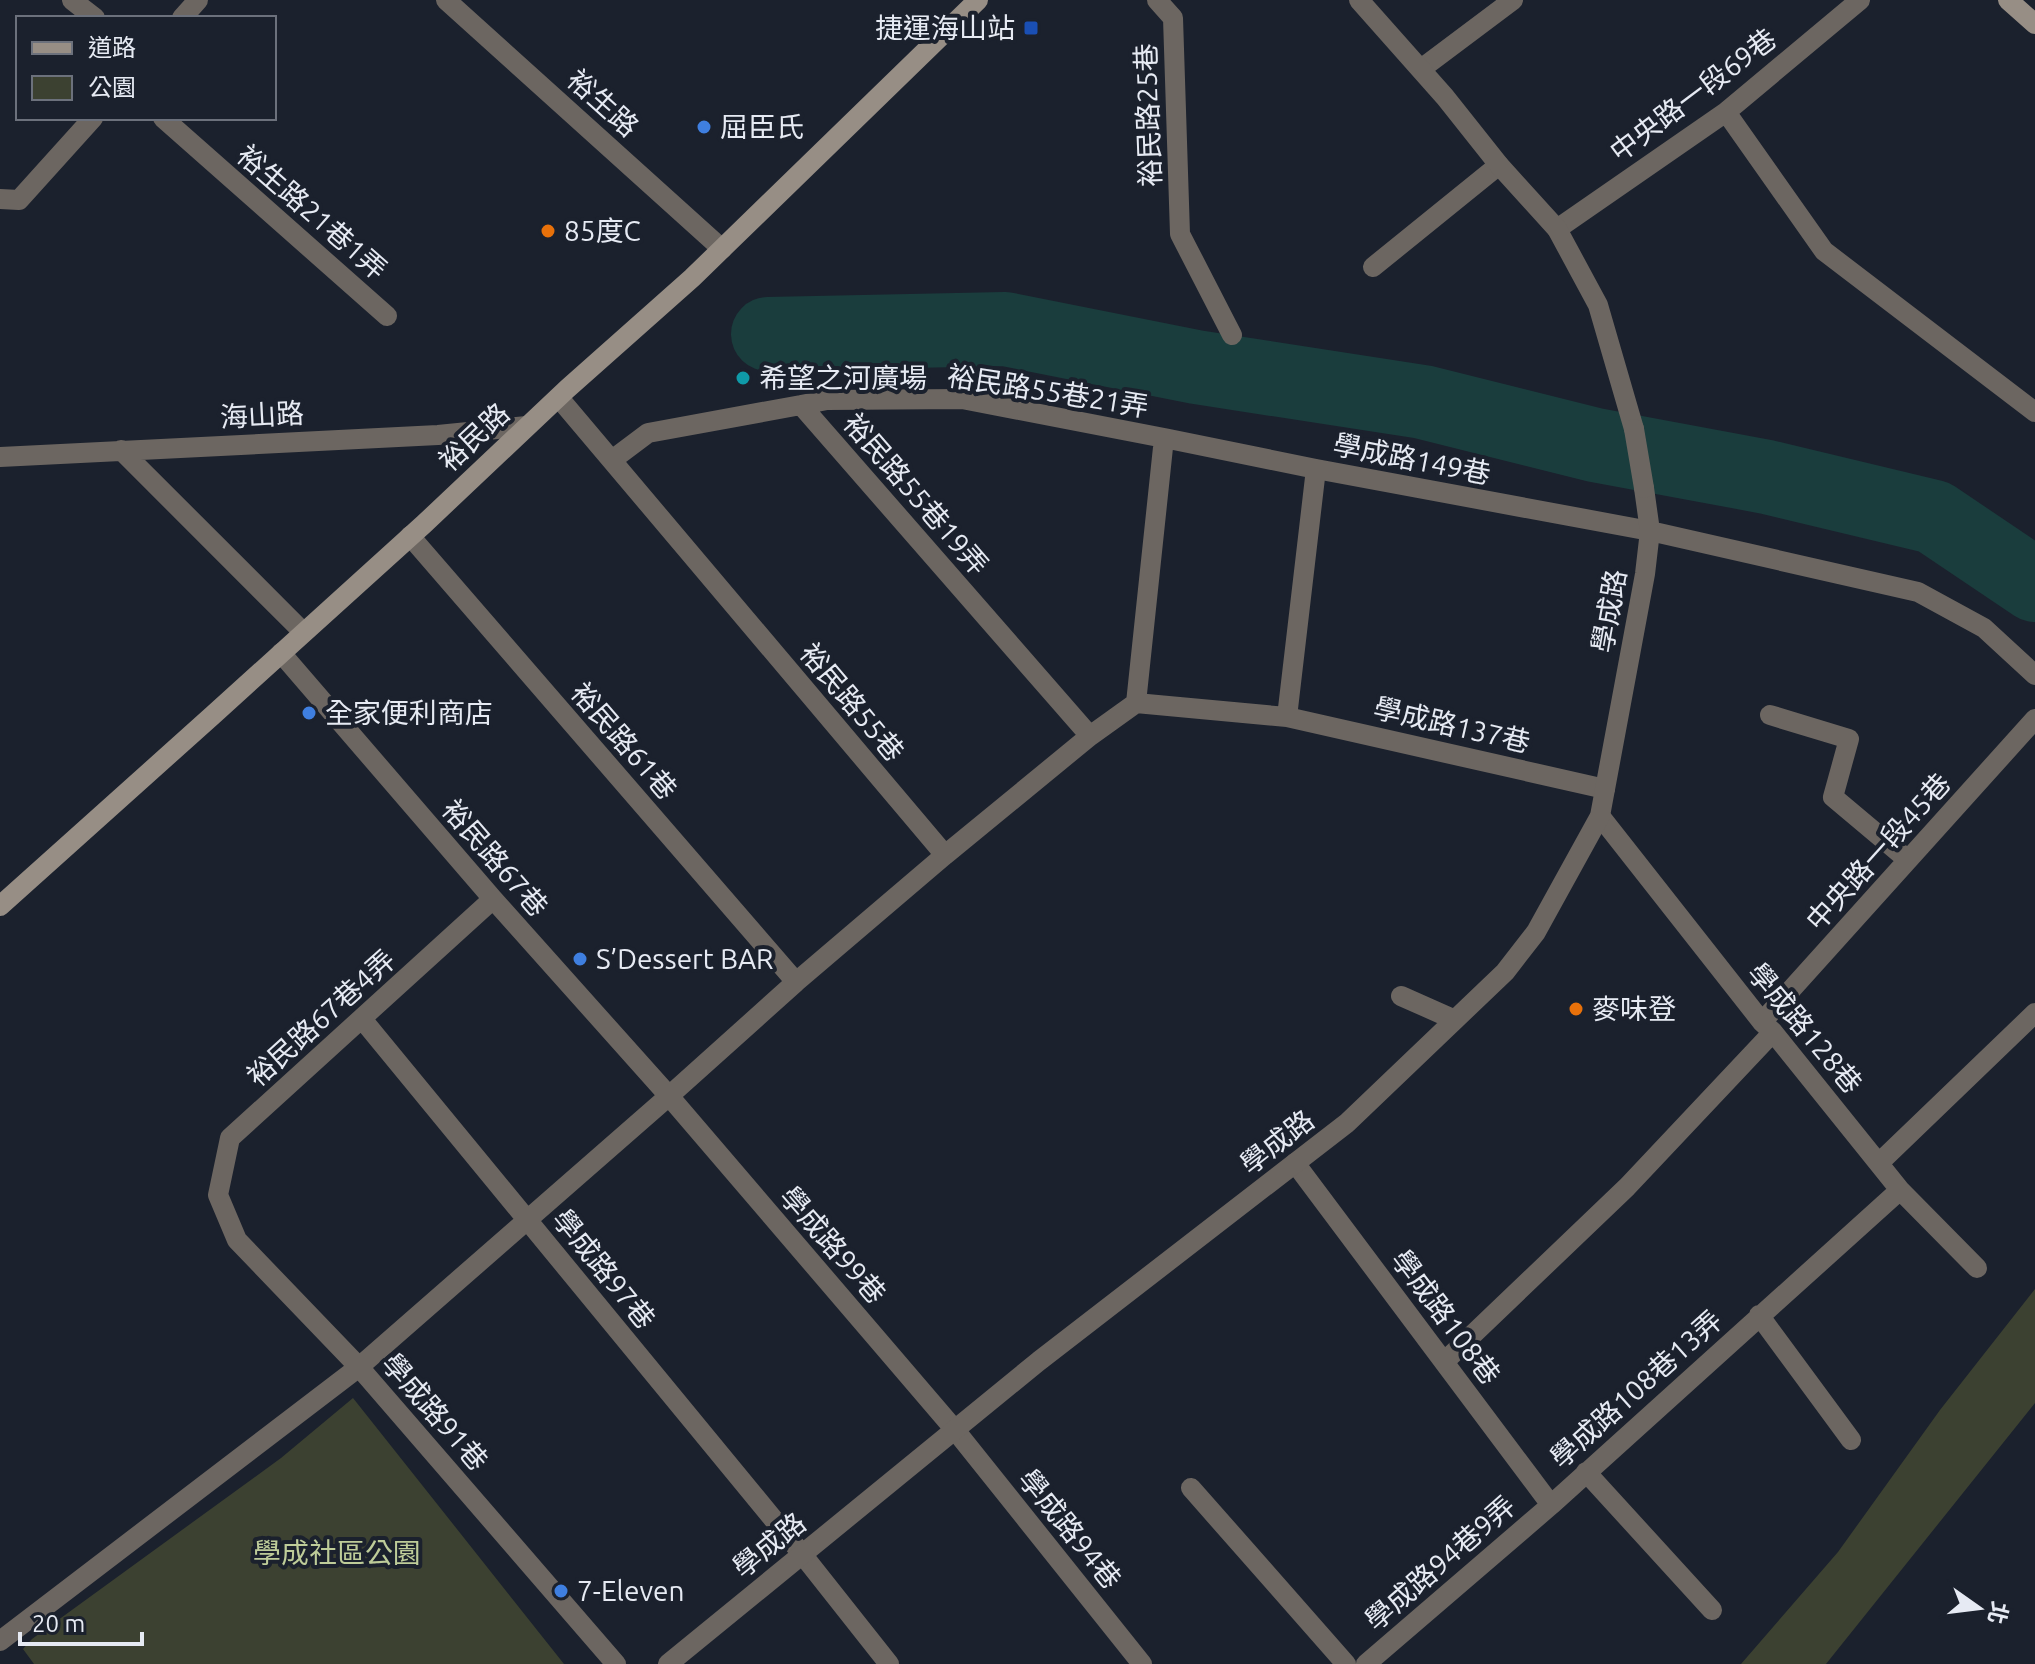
<svg xmlns="http://www.w3.org/2000/svg" width="2035" height="1664" viewBox="0 0 2035 1664" font-family="Ubuntu,'Noto Sans TC',sans-serif">
<style>
.green{fill:#3c4131}
.lines{fill:none;stroke-linecap:round;stroke-linejoin:round}
.river{stroke:#1a3d3d;stroke-width:74}
.lane{stroke:#6c6661;stroke-width:20}
.street{stroke:#6c6661;stroke-width:20}
.secondary{stroke:#978e85;stroke-width:20}
.street-bridge{stroke:#6c6661;stroke-width:20}
.transit-dot{fill:#1a4fb4;stroke:#1b212d;stroke-width:3}
.shop-dot{fill:#3f7fe0;stroke:#1b212d;stroke-width:3}
.food-dot{fill:#e8710a;stroke:#1b212d;stroke-width:3}
.culture-dot{fill:#0f9aa8;stroke:#1b212d;stroke-width:3}
.labels{text-anchor:middle;stroke-width:8;stroke-linejoin:round;paint-order:stroke}
.poi-label{font-size:28px;fill:#e6eaf3;stroke:#1b212d;text-anchor:start}
.street-label{font-size:28px;fill:#e6eaf3;stroke:#1b212d}
.park-label{font-size:28px;fill:#becc99;stroke:#1b212d}
</style>
<rect width="100%" height="100%" fill="#1b212d"/>
<path class="green" d="M 2035,1289 L 2035,1403 L 1826,1664 L 1741,1664 L 1838,1552 L 1940,1410 Z
M 353,1398 L 564,1664 L 34,1664 L 23,1649 L 32,1639 L 281,1458 Z"/>
<g class="lines">
<path class="river" d="M 768,334 L 1005,329 L 1196,367 L 1423,402 L 1595,445 L 1767,477 L 1934,517 L 2035,585"/>
<path class="lane" d="M 72,0 L 95,18
M 1157,0 L 1173,18 L 1180,234 L 1232,335
M 182,18 L 198,0
M 1421,69 L 1513,0
M 1726,112 L 1824,251 L 2035,412
M 163,118 L 387,316
M 0,199 L 19,200 L 93,118
M 1557,229 L 1726,112 L 1860,0
M 1373,267 L 1499,165
M 559,398 L 945,855 L 1090,736 L 1136,703
M 801,405 L 827,400 L 962,399 L 1164,438 L 1136,703
M 1164,438 L 1316,469 L 1650,531
M 612,460 L 648,433 L 801,405 L 1090,736
M 410,536 L 796,982
M 281,653 L 493,899 L 669,1096 L 955,1430 L 1142,1664
M 1136,703 L 1287,717 L 1605,789
M 1770,715 L 1849,739 L 1833,797 L 1908,860
M 1287,717 L 1316,469
M 1600,816 L 1762,1022 L 1773,1032 L 1900,1190 L 1977,1268
M 493,899 L 230,1138 L 218,1195 L 237,1240 L 359,1367 L 616,1664
M 362,1019 L 802,1554 L 889,1664
M 1762,1022 L 2035,719
M 1295,1163 L 1551,1505
M 1879,1163 L 2035,1013
M 1759,1315 L 1851,1440
M 1444,1362 L 1627,1187 L 1773,1032
M 1586,1472 L 1712,1610
M 1191,1488 L 1346,1664
M 0,1641 L 359,1367 L 669,1096 L 796,982 L 945,855
M 1366,1664 L 1551,1505 L 1900,1190"/>
<path class="street" d="M 446,0 L 722,249
M 1359,0 L 1445,97 L 1499,165 L 1557,229 L 1598,305 L 1634,429
M 121,450 L 303,632
M 0,457 L 438,435 L 527,426
M 1650,531 L 1918,592 L 1984,628 L 2035,675
M 1401,996 L 1455,1020
M 668,1664 L 1039,1361 L 1347,1123 L 1505,972 L 1536,932 L 1600,816 L 1645,574 L 1650,531 L 1644,488"/>
<path class="secondary" d="M 2008,0 L 2035,24
M 0,906 L 213,715 L 424,524 L 567,389 L 692,278 L 978,0"/>
<path class="street-bridge" d="M 1634,429 L 1644,488"/>
</g>
<rect class="transit-dot" x="1023" y="20" width="16" height="16" rx="4"/>
<g class="shop-dot">
<circle cx="704" cy="127" r="8"/>
<circle cx="309" cy="713" r="8"/>
<circle cx="580" cy="959" r="8"/>
<circle cx="561" cy="1591" r="8"/>
</g>
<g class="food-dot">
<circle cx="548" cy="231" r="8"/>
<circle cx="1576" cy="1009" r="8"/>
</g>
<circle class="culture-dot" cx="743" cy="378" r="8"/>
<g class="labels">
<g class="poi-label">
<text x="1015" y="38" text-anchor="end">捷運海山站</text>
<text x="720" y="137">屈臣氏</text>
<text x="564" y="241">85度C</text>
<text x="759" y="388">希望之河廣場</text>
<text x="325" y="723">全家便利商店</text>
<text x="596" y="969">S’Dessert BAR</text>
<text x="1592" y="1019">麥味登</text>
<text x="577" y="1601">7-Eleven</text>
</g>
<g class="street-label">
<text transform="translate(1693 95) rotate(-37)" y="10">中央路一段69巷</text>
<text transform="translate(603 103) rotate(42)" y="10">裕生路</text>
<text transform="translate(1148 115) rotate(-92)" y="10">裕民路25巷</text>
<text transform="translate(312 212) rotate(41)" y="10">裕生路21巷1弄</text>
<text transform="translate(1048 391) rotate(9)" y="10">裕民路55巷21弄</text>
<text transform="translate(262 415) rotate(-3)" y="10">海山路</text>
<text transform="translate(474 437) rotate(-43)" y="10">裕民路</text>
<text transform="translate(1412 459) rotate(11)" y="10">學成路149巷</text>
<text transform="translate(916 494) rotate(49)" y="10">裕民路55巷19弄</text>
<text transform="translate(1609 611) rotate(-80)" y="10">學成路</text>
<text transform="translate(852 702) rotate(50)" y="10">裕民路55巷</text>
<text transform="translate(1452 725) rotate(13)" y="10">學成路137巷</text>
<text transform="translate(624 741) rotate(49)" y="10">裕民路61巷</text>
<text transform="translate(1878 852) rotate(-48)" y="10">中央路一段45巷</text>
<text transform="translate(495 858) rotate(49)" y="10">裕民路67巷</text>
<text transform="translate(321 1018) rotate(-42)" y="10">裕民路67巷4弄</text>
<text transform="translate(1805 1028) rotate(50)" y="10">學成路128巷</text>
<text transform="translate(1277 1142) rotate(-38)" y="10">學成路</text>
<text transform="translate(833 1245) rotate(49)" y="10">學成路99巷</text>
<text transform="translate(604 1269) rotate(51)" y="10">學成路97巷</text>
<text transform="translate(1446 1317) rotate(53)" y="10">學成路108巷</text>
<text transform="translate(1636 1389) rotate(-42)" y="10">學成路108巷13弄</text>
<text transform="translate(435 1412) rotate(49)" y="10">學成路91巷</text>
<text transform="translate(1070 1529) rotate(51)" y="10">學成路94巷</text>
<text transform="translate(769 1545) rotate(-39)" y="10">學成路</text>
<text transform="translate(1440 1563) rotate(-41)" y="10">學成路94巷9弄</text>
</g>
<g class="park-label">
<text x="337" y="1563">學成社區公園</text>
</g>
</g>
<rect x="16" y="16" width="260" height="104" fill="#1b212d" stroke="#6c717c" stroke-width="2"/>
<rect x="32" y="42" width="40" height="12" fill="#978e85" stroke="#6c717c" stroke-width="2"/>
<text x="88" y="56" font-size="24" fill="#e6eaf3">道路</text>
<rect x="32" y="76" width="40" height="24" fill="#3c4131" stroke="#6c717c" stroke-width="2"/>
<text x="88" y="96" font-size="24" fill="#e6eaf3">公園</text>
<g transform="translate(1979 1608) rotate(104)" stroke="#1b212d" stroke-width="6" paint-order="stroke">
<path d="M0-6L14 30L0 20L-14 30Z" fill="#e6eaf3"/>
<text y="-12" font-size="22" font-weight="bold" text-anchor="middle" fill="#e6eaf3">北</text>
</g>
<path d="M20 1632v12h122v-12" fill="none" stroke="#e6eaf3" stroke-width="4"/>
<text x="32" y="1632" font-size="24" fill="#e6eaf3" stroke="#1b212d" stroke-width="6" paint-order="stroke">20 m</text>
</svg>
